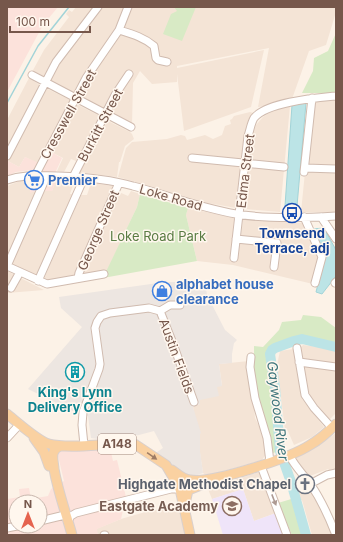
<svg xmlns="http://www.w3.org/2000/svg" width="343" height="542" viewBox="0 0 343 542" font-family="Inter,sans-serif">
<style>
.residential{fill:#f4e4d6}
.commercial{fill:#fce2db;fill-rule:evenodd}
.industrial{fill:#ede6e1}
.education{fill:#efe4f9}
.green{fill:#d8eac5}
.water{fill:#bce4e6;stroke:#a2d4d8}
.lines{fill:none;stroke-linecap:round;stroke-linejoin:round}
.stream{stroke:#a2d4d8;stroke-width:1.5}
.river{stroke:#bce4e6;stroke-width:10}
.minor-casing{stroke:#d0bbaf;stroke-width:9}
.major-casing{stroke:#d9d0cd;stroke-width:11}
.minor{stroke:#fff;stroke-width:7}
.major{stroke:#fad1a1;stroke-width:9}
.oneway{fill:#9e7c65}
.oneway2{fill:#ad9a93}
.labels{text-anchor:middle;stroke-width:3;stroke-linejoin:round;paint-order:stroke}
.shield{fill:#fff7ee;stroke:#9f877c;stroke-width:1}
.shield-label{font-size:12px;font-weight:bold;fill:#76574b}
.street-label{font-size:13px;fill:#76574b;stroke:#fff7ee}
.shop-label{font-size:13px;font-weight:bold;fill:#366cbe;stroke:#fff7ee;text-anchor:start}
.transit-label{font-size:13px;font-weight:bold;fill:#164399;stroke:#fff7ee}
.park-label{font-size:13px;fill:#597c43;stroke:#fff7ee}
.culture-label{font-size:13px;font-weight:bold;fill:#0d838f;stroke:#fff7ee}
.worship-label{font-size:13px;font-weight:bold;fill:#5b616d;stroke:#fff7ee;text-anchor:end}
.education-label{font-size:13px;font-weight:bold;fill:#785e54;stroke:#fff7ee;text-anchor:end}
.water-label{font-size:14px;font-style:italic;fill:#3f767c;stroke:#fff7ee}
</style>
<rect width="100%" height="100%" fill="#fcf2e7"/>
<path class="residential" d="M 76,7 L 94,7 L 52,61 L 43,78 L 32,72 L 44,50 L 69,17 L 66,14 L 69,10 L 72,12 Z
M 103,7 L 124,7 L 114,35 L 112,34 L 82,76 L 73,94 L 50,81 L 59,63 Z
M 127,7 L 336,7 L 336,12 L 326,45 L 309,51 L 292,99 L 275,105 L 258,107 L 269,48 L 177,66 L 177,68 L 264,50 L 251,107 L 184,131 L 177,74 L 177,82 L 152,84 L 140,71 L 133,83 L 132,125 L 109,112 L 118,96 L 125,86 L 126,72 L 111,93 L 103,109 L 80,97 L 89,79 L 119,37 L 119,28 Z
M 29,78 L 40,85 L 7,148 L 7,120 Z
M 46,88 L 70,100 L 37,163 L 25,157 L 19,167 L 8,161 Z
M 336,100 L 336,165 L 309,164 L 315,101 Z
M 76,104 L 100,116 L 76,161 L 71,159 L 64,172 L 57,171 L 63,158 L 51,152 Z
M 290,106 L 280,212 L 245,209 L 252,137 L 256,125 L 263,117 L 272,111 L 279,108 Z
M 250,112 L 253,113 L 253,115 L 244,135 L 241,159 L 239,160 L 239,166 L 241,168 L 236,208 L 208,203 L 118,177 L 126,148 L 132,142 L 167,139 L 181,135 L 185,136 L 187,140 L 205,135 L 213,139 L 222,135 L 225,126 L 231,124 L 230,120 L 232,119 L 234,116 Z
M 106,120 L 130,132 L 132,134 L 134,139 L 125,146 L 120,162 L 119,162 L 117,177 L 79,172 Z
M 305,172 L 336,173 L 336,212 L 301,212 Z
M 31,180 L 30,192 L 36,191 L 7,258 L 7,186 L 20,181 Z
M 56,181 L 74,182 L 70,194 L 74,194 L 37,277 L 12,264 L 45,190 L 52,191 Z
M 91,183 L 114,186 L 74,275 L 45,282 L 43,281 L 81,195 L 87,195 Z
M 131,191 L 140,194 L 137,207 L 107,271 L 83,276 L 82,274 L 119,192 L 128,196 Z
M 188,208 L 234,218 L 231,260 L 237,260 L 240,242 L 273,246 L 271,268 L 277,269 L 281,240 L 241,237 L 243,219 L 303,223 L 320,259 L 313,284 L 233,265 L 197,261 L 186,215 Z
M 7,271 L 44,290 L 7,293 Z
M 303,345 L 336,349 L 336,363 L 302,359 L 301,347 Z
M 294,349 L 302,399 L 324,427 L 312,437 L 294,445 L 287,429 L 285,430 L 277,365 L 280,351 Z
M 249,361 L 255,418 L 265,438 L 266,454 L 262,460 L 207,476 L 203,473 L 193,406 L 200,404 L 200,400 L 217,386 L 222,385 L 219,364 Z
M 303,366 L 336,370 L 336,413 L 330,419 L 310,397 Z
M 336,433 L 336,469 L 329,470 L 328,469 L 310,476 L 295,460 L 299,455 L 320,444 Z
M 262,471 L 276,513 L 254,521 L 243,489 L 212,499 L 208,489 Z
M 304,478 L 322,510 L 332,535 L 312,535 L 302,500 L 299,501 L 293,481 Z
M 178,506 L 186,535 L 98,535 L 96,529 L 121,519 L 149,511 Z"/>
<path class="commercial" d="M 7,7 L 58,7 L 43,25 L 7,92 Z
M 51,152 L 62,158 L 56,171 L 56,181 L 52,191 L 36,191 L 30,193 L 31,170 L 16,172 L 7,176 L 8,161 L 19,167 L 25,157 L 44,165 Z
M 110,448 L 113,461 L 117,460 L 126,497 L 121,519 L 97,529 L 98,535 L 7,535 L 7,499 L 20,497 L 19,489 L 29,488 L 31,499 L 48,496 L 51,489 L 64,481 L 58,456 L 60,451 ZM 16,502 L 40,502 L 40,526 L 16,526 Z"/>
<path class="industrial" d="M 165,282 L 205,282 L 207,295 L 225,330 L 237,340 L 234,343 L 232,354 L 232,363 L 219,364 L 222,386 L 217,387 L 219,396 L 200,400 L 200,404 L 193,407 L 201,433 L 200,434 L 200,451 L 203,473 L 188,478 L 154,454 L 163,448 L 154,431 L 139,435 L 105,440 L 91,438 L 88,416 L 79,414 L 28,389 L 82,327 L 61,308 L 59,297 Z"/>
<path class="education" d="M 243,489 L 254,521 L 276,513 L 284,535 L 223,535 L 212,499 Z"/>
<path class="green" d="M 174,7 L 196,7 L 182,41 L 163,34 L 171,14 L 177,11 Z
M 336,33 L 336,93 L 302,93 L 313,71 L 314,58 L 328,51 Z
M 140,194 L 188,208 L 186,215 L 197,261 L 103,278 L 137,207 Z
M 303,315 L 321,317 L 336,328 L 336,344 C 316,338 303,334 282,342 C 278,344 272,346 270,351 C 265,358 274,400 275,411 C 276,425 277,438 278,451 L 271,454 L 254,379 L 254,346 L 263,347 L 279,330 L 282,322 L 301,320 Z
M 298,497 L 308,535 L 292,535 L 278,503 Z"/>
<path class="water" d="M 306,103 L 297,206 L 285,206 L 292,105 Z
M 324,228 L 336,250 L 336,276 L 322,294 L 316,292 L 323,265 L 324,248 L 315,238 L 312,229 Z"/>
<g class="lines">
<path class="stream" d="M 7,103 L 38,46 L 69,7"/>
<path class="river" d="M 306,535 L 291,482 L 280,451 L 275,387 L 270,354 L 272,350 L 275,348 L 294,341 L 302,339 L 336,347"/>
<g class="minor-casing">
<path id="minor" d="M 119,30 C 132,34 143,37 154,46 L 156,58 L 158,60 L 167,62
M 32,75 L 131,127
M 7,156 L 56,62 L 98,7
M 192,158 L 284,167
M 305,168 L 336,169
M 304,172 L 312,98
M 35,176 L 86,78 L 119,30 L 128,7
M 73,177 L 115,95 L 129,74
M 7,180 C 24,174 40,176 58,176 C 83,177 109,179 133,186 C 167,195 201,208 236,214 C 267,219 305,218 336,216
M 304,217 L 322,257 L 315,283
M 321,217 L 336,239
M 236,239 L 277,243 L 274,267
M 234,258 L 248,136 C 250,130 251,123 254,118 C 267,102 316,98 336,96
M 7,266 L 47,284 L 104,274
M 7,266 L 44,182 L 46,176
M 78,278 L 79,273 L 119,183
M 38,281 L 84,178
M 335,283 L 336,282
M 11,288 L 20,272
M 160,311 L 170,305 L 180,305
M 297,348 L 305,395 L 314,408 L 332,428
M 251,357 L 250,367 L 255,398 L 267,438 L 270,462
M 299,362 L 336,367
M 7,438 L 20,424
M 84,445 L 82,425 L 83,412 L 99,369 L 100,364 L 95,328 L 97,322 L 101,316 L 110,313 L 149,308 L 160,311 L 172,341 L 194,402
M 289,455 C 296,468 303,474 311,485 C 322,501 329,517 336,535
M 261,466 L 287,535
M 310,484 L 327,475 L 336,473
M 40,521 L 65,515
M 68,521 L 71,516 L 76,513 L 171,489 L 180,489
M 7,528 L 17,526
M 104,535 L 105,535"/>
</g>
<g class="major-casing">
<path id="major" d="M 7,414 C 17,422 38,441 49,444 C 68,449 106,444 126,443 L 136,445 L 166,465 L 180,489 L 190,535
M 34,438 L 44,452 L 49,466
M 61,446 C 57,447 54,449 53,454 C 52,458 54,465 54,469 C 58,492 66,513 72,535
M 172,470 C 178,474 182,479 190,480 C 212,484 290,458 310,445 C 319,440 328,432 336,424
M 185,504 L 188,490 L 206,483"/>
</g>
<use href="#minor" class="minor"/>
<use href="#major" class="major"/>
</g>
<defs><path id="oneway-solid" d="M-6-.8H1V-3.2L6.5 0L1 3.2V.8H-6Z"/></defs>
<use class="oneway" href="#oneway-solid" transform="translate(152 456) rotate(35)"/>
<use class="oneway2" href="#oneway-solid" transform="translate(274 500) rotate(69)"/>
<defs>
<g id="supermarket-ring" transform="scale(1)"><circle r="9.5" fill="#fff7ee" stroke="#3f7fe0" stroke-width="1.5"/><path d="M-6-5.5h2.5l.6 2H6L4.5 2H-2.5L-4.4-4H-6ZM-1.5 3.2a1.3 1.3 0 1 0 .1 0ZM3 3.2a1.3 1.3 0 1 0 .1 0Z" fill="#3f7fe0"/></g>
<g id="bus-ring" transform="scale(1)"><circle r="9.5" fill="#fff7ee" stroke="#1a4fb4" stroke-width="1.5"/><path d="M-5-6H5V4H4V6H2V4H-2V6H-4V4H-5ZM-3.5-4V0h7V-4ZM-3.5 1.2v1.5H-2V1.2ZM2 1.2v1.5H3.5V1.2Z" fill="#1a4fb4"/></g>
<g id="shop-ring" transform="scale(1)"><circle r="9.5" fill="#fff7ee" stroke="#3f7fe0" stroke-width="1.5"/><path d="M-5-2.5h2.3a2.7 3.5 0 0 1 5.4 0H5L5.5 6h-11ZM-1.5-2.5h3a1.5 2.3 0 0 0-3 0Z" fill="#3f7fe0"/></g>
<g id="building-ring" transform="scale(1)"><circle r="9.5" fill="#fff7ee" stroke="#0f9aa8" stroke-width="1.5"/><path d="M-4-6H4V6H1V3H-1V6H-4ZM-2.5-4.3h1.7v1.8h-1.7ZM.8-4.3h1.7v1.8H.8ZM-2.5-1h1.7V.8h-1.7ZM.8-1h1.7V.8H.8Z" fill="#0f9aa8"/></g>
<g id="church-ring" transform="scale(1)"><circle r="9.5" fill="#fff7ee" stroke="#6b7280" stroke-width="1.5"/><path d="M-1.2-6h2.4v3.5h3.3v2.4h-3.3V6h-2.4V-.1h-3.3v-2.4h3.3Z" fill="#6b7280"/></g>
<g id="school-ring" transform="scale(1)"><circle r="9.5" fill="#fff7ee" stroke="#8d6e63" stroke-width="1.5"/><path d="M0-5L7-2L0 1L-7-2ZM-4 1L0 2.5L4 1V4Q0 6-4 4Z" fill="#8d6e63"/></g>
</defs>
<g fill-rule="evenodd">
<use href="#supermarket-ring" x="34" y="180"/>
<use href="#bus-ring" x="292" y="213"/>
<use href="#shop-ring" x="162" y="291"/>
<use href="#building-ring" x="75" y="372"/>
<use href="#church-ring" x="305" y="484"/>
<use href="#school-ring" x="232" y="506"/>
</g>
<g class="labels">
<rect class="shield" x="98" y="434" width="38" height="20" rx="3"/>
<g class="shield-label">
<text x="117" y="448">A148</text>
</g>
<g class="street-label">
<text transform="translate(68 114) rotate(-61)" y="5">Cresswell Street</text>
<text transform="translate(100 125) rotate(-62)" y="5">Burkitt Street</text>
<text transform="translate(245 171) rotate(-83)" y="5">Edma Street</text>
<text transform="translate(171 197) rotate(16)" y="5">Loke Road</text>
<text transform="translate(98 230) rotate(-67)" y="5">George Street</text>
<text transform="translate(177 356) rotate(70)" y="5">Austin Fields</text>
</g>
<g class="shop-label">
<text x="48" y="185">Premier</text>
<text x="176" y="289">alphabet house<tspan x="176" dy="15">clearance</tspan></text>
</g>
<g class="transit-label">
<text x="292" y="238">Townsend<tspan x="292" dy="15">Terrace, adj</tspan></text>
</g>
<g class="park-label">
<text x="158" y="241">Loke Road Park</text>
</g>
<g class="culture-label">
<text x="75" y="397">King's Lynn<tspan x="75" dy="15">Delivery Office</tspan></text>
</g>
<g class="worship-label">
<text x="291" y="489">Highgate Methodist Chapel</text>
</g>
<g class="education-label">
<text x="218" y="511">Eastgate Academy</text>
</g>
<g class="water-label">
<text transform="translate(278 411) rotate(83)" y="5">Gaywood River</text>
</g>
</g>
<rect width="343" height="542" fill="none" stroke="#76574b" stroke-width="16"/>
<g transform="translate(28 514)"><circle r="19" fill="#fff7ee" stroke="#c8b7ad"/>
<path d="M0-3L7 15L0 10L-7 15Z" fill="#e5634e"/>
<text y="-6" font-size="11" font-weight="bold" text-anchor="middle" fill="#76574b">N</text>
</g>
<path d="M10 26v6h80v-6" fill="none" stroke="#76574b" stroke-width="2"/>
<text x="16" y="26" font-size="12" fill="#76574b" stroke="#fff7ee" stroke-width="3" paint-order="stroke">100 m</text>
</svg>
